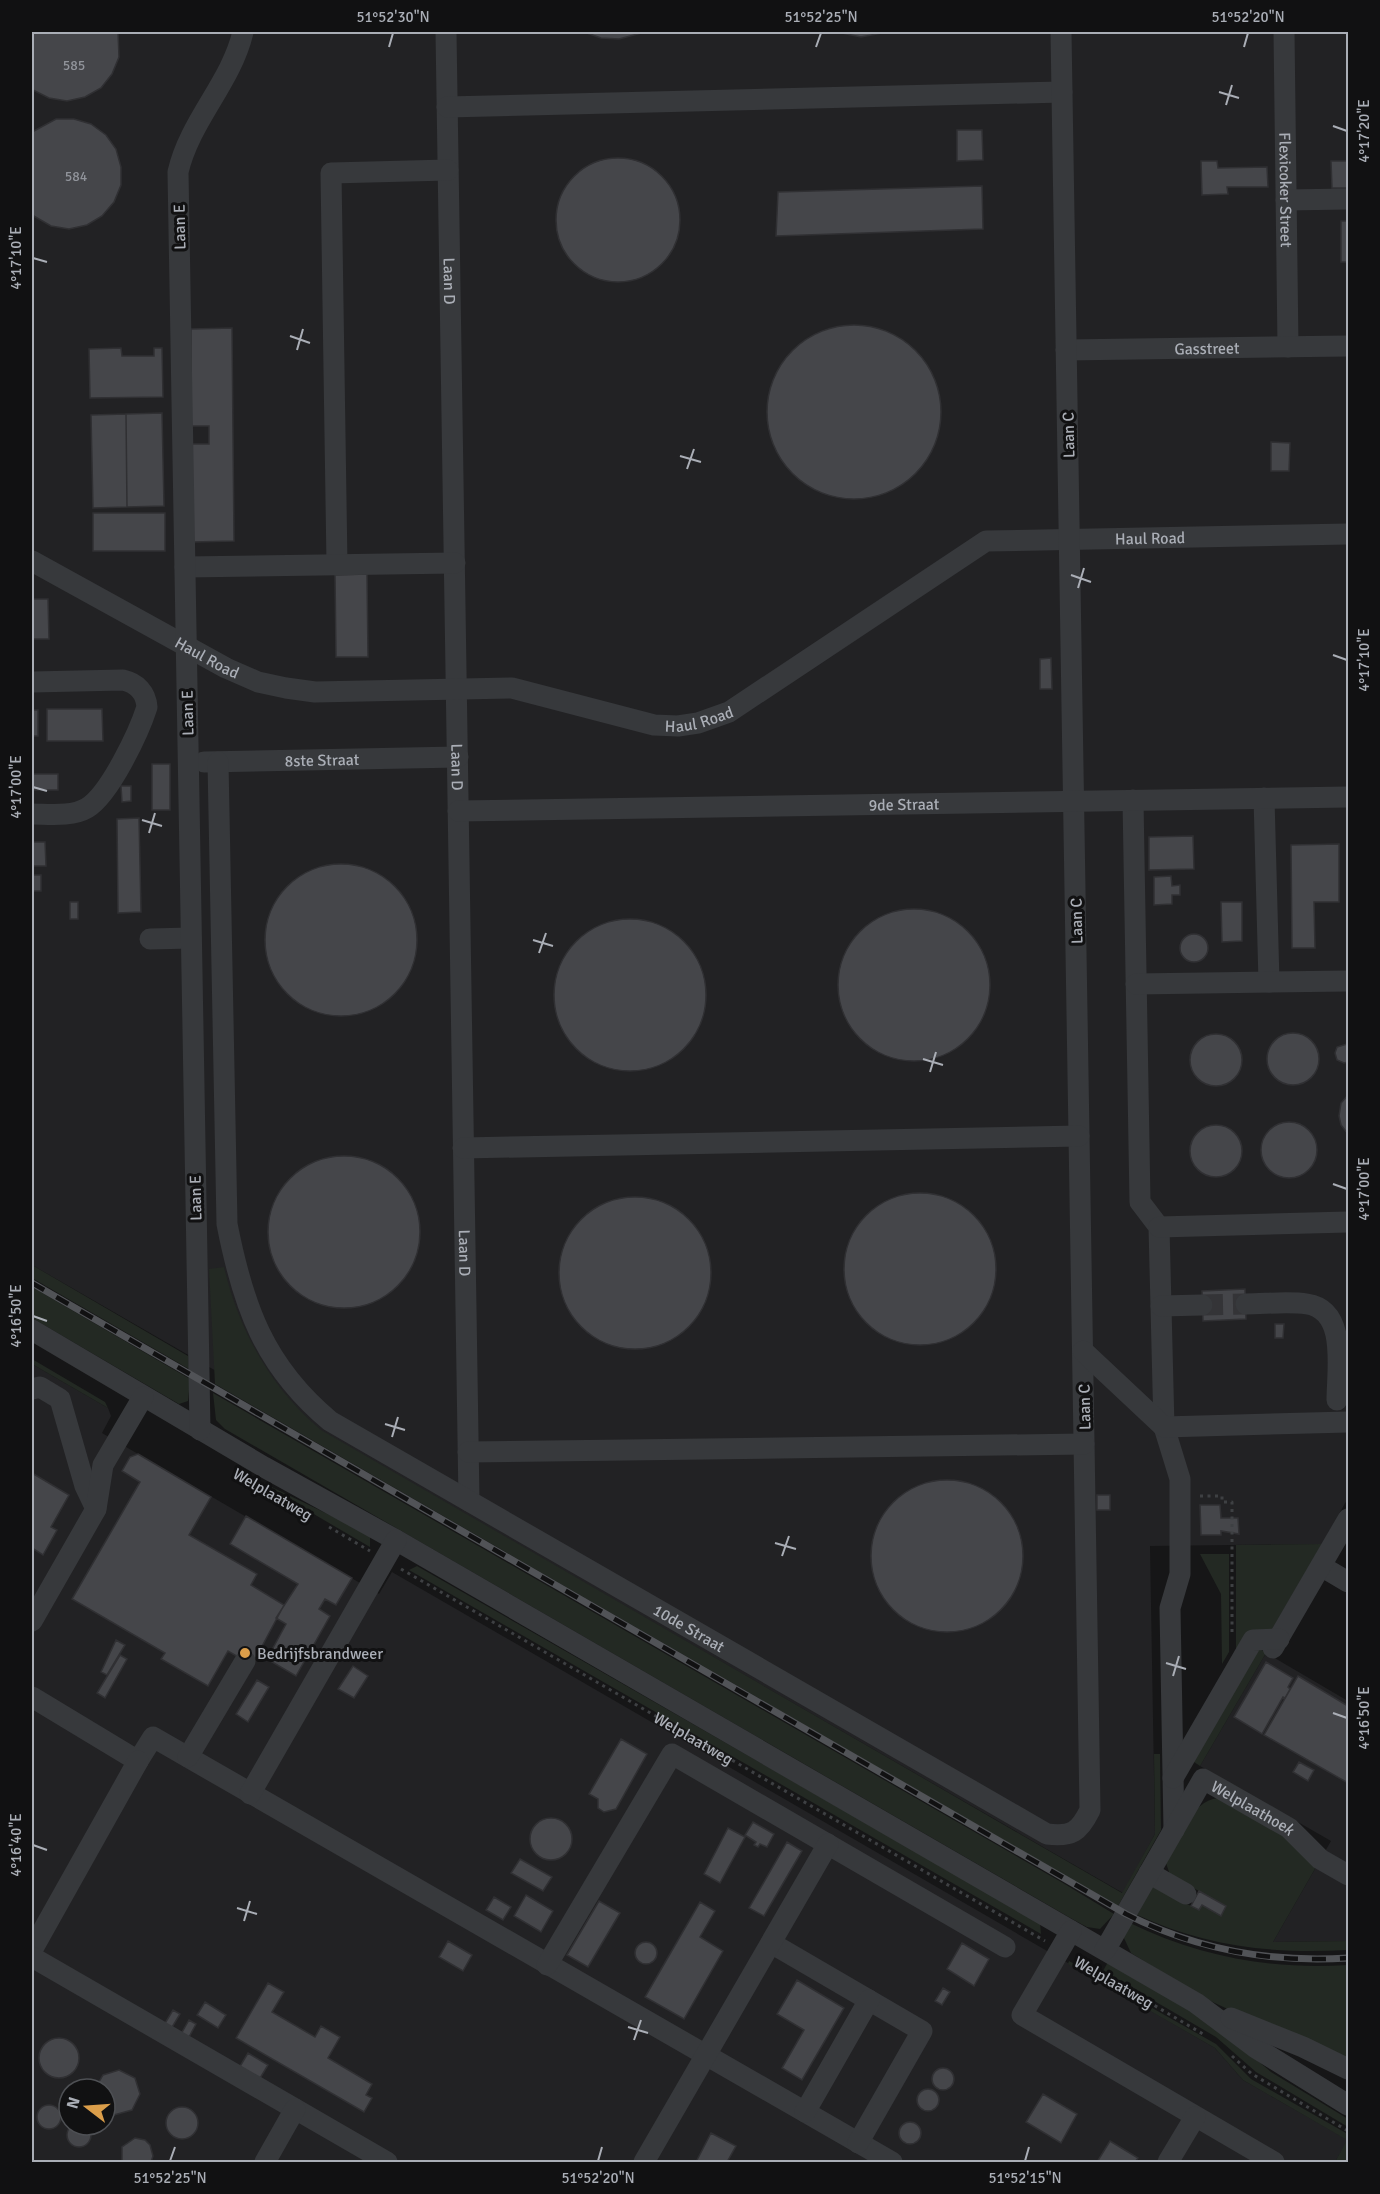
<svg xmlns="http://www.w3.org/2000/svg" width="1380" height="2194" viewBox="0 0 1380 2194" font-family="Signika,sans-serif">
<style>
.built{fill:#222224;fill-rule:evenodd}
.green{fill:#232923}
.building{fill:#45464a;stroke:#303033;stroke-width:1.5}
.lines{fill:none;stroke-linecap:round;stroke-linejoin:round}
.minor-tunnel{stroke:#343437;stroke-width:21;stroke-dasharray:21 10;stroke-linecap:butt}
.path{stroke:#3e4043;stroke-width:3;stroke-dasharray:3 4.5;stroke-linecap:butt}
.minor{stroke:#37393c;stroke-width:21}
.rail-casing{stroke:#515357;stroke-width:7}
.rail{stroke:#111112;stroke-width:4.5;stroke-dasharray:14;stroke-linecap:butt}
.ticks{fill:none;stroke:#aaaeb6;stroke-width:2}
.poi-dot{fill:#db9e4a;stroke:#111112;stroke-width:2}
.labels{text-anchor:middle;stroke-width:6;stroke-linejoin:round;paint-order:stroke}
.number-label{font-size:14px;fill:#91949b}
.street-label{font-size:16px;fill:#aaaeb6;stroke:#111112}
.poi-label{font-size:16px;fill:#aaaeb6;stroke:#111112;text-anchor:start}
.neatline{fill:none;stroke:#aaaeb6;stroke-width:2}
.ticks-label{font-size:15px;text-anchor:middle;fill:#aaaeb6}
</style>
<rect width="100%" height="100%" fill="#161617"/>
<path class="built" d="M 32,32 L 1348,32 L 1348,1498 L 1322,1544 L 1150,1546 L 1155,1834 L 1123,1893 L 32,1265 Z
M 32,1364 L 108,1408 L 111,1416 L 102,1433 L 379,1594 L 392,1572 L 1215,2048 L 1243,2080 L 1348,2140 L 1335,2162 L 32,2162 ZM 69,2089 L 105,2089 L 105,2125 L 69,2125 Z
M 1266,1653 L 1348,1701 L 1348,1941 L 1273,1942 L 1331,1841 L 1200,1766 Z"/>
<path class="green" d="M 32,1265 L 188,1356 L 189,1369 L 32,1278 Z
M 224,1267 C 239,1331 271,1388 321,1430 L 1122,1893 L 1155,1834 L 1154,1754 L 1160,1754 L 1161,1830 L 1118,1906 L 215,1384 L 209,1269 Z
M 32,1287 L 190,1379 L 188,1401 L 179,1404 L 32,1318 Z
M 32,1359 L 105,1402 L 108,1408 L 32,1364 Z
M 213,1393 L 1063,1883 L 1114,1914 L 1100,1929 L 1087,1927 L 1074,1920 L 225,1429 L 216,1420 Z
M 247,1475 L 367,1533 L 370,1537 L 370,1547 Z
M 1322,1544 L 1271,1631 L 1236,1654 L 1236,1545 Z
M 1200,1554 L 1229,1554 L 1229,1652 L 1222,1664 L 1221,1594 Z
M 417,1566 L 1040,1923 L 1041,1934 L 409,1570 Z
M 1258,1644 L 1260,1649 L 1266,1653 L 1200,1766 L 1191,1760 Z
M 1218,1798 L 1286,1837 L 1316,1867 L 1273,1942 L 1348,1941 L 1348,1950 C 1271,1954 1206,1947 1135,1914 L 1152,1884 L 1198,1910 L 1202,1905 L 1221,1915 L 1226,1906 L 1170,1875 L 1166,1863 C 1177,1842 1190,1801 1218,1798 Z
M 1130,1923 C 1200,1957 1272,1970 1348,1965 L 1348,2060 L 1260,2024 L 1204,1998 L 1131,1953 L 1123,1936 Z
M 1069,1961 L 1216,2044 L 1251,2079 L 1346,2133 L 1348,2135 L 1348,2162 L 1335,2162 L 1347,2140 L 1243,2080 L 1215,2048 L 1068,1964 Z
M 1108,1962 L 1217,2026 L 1271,2072 L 1348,2119 L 1348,2127 L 1256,2072 L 1216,2037 L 1103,1971 Z"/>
<path class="building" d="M 32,32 L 118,32 L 119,57 L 112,74 L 101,88 L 85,97 L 67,101 L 49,98 L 33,90 Z
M 584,32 L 645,32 L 619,39 L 601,38 Z
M 837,32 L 887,32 L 861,37 Z
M 56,119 L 74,119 L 91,124 L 106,135 L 116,149 L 121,167 L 121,185 L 114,202 L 102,216 L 87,225 L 69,229 L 51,226 L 32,215 L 32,132 Z
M 957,130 L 982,130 L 983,160 L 957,161 Z
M556 220a62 62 0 1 1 124 0a62 62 0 1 1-124 0Z
M 1201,161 L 1217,161 L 1218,168 L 1267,167 L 1268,187 L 1227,187 L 1228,194 L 1202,195 Z
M 1331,161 L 1348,161 L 1348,188 L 1332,188 Z
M 982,186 L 983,229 L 776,236 L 778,192 Z
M 1341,221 L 1348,221 L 1348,262 L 1341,262 Z
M767 412a87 87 0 1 1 174 0a87 87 0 1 1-174 0Z
M 232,328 L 234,541 L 193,542 L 192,444 L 209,444 L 209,426 L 191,426 L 191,329 Z
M 121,348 L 122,356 L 154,356 L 154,348 L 162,348 L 163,397 L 90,398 L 89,349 Z
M 162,413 L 164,506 L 127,507 L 126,414 Z
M 126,414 L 127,507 L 93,508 L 91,415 Z
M 1271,442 L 1290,443 L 1289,471 L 1271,471 Z
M 93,513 L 165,513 L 165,551 L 93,551 Z
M 367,574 L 368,657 L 336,657 L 335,575 Z
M 32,599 L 48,599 L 49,639 L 32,639 Z
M 1051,658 L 1052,689 L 1040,689 L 1040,659 Z
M 47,709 L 102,709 L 103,741 L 47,741 Z
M 32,710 L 38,710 L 38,736 L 32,736 Z
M 152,764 L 170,764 L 170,810 L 152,810 Z
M 32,774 L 58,774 L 58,790 L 32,790 Z
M 121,786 L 131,786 L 131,801 L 122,802 Z
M 139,818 L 141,912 L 118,913 L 117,819 Z
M 1193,836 L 1194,869 L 1149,870 L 1149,837 Z
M 32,842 L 45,842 L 46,866 L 32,866 Z
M 1339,844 L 1339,902 L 1314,902 L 1315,948 L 1292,948 L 1291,845 Z
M265 940a76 76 0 1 1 152 0a76 76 0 1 1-152 0Z
M 32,875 L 41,875 L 41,891 L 32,891 Z
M 1171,876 L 1172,886 L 1180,885 L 1180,895 L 1172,895 L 1172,904 L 1154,905 L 1154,877 Z
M 70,902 L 78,902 L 78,919 L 70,919 Z
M 1221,902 L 1242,902 L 1242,941 L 1222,942 Z
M838 985a76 76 0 1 1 152 0a76 76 0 1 1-152 0Z
M554 995a76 76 0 1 1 152 0a76 76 0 1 1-152 0Z
M1180 948a14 14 0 1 1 28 0a14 14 0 1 1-28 0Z
M1267 1059a26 26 0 1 1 52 0a26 26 0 1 1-52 0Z
M1190 1060a26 26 0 1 1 52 0a26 26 0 1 1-52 0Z
M 1347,1044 L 1348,1062 L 1344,1063 L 1337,1060 L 1335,1053 L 1337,1047 Z
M 1348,1095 L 1348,1134 L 1341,1125 L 1339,1116 L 1341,1103 Z
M1261 1150a28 28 0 1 1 56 0a28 28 0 1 1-56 0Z
M1190 1151a26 26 0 1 1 52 0a26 26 0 1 1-52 0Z
M268 1232a76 76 0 1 1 152 0a76 76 0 1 1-152 0Z
M844 1269a76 76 0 1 1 152 0a76 76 0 1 1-152 0Z
M559 1273a76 76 0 1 1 152 0a76 76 0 1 1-152 0Z
M 1245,1289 L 1246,1319 L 1203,1321 L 1202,1291 Z
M 1275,1324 L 1284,1324 L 1283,1338 L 1275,1338 Z
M 138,1454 L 211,1497 L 189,1535 L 257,1574 L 251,1585 L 284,1605 L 252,1665 L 228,1651 L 208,1686 L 161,1659 L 165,1653 L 72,1599 L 140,1482 L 122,1471 L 130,1457 Z
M 32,1473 L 69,1495 L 51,1527 L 57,1530 L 43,1555 L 32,1548 Z
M871 1556a76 76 0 1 1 152 0a76 76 0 1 1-152 0Z
M 1097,1495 L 1110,1495 L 1110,1510 L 1097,1510 Z
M 1200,1505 L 1220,1505 L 1221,1518 L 1238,1518 L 1239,1534 L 1221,1531 L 1221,1535 L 1201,1535 Z
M 246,1516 L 352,1578 L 336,1605 L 325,1599 L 319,1609 L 330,1616 L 296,1676 L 267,1659 L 286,1624 L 276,1618 L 298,1584 L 230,1544 Z
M 116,1640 L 125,1645 L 107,1675 L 101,1672 Z
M 120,1655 L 127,1659 L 105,1698 L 97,1693 Z
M 1266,1662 L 1293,1678 L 1288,1687 L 1290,1689 L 1285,1698 L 1283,1697 L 1262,1734 L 1234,1717 Z
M 353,1666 L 368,1676 L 354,1698 L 338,1689 Z
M 1298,1676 L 1348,1706 L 1348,1783 L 1264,1735 Z
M 257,1680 L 269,1687 L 248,1722 L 236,1714 Z
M 621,1739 L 647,1754 L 616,1809 L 604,1812 L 598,1808 L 598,1799 L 589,1794 Z
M 1299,1762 L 1314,1770 L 1308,1781 L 1293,1772 Z
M530 1839a21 21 0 1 1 42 0a21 21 0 1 1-42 0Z
M 753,1822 L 774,1834 L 767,1847 L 760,1844 L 758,1847 L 754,1845 L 756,1842 L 745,1835 Z
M 728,1828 L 745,1837 L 720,1883 L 704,1874 Z
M 787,1842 L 802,1851 L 764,1916 L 749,1908 Z
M 520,1859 L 552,1877 L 543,1891 L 511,1873 Z
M 1199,1891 L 1226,1906 L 1221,1916 L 1202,1905 L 1199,1910 L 1191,1906 Z
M 526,1895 L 553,1911 L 541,1932 L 514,1916 Z
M 494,1897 L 511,1907 L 503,1920 L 486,1910 Z
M 599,1901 L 620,1913 L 588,1967 L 567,1955 Z
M 700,1902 L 715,1911 L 700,1937 L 723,1951 L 684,2019 L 645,1997 Z
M 448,1941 L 472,1955 L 463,1971 L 439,1957 Z
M635 1953a11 11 0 1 1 22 0a11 11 0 1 1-22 0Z
M 962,1943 L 989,1959 L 974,1986 L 947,1969 Z
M 797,1980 L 844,2008 L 802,2080 L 782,2068 L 804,2030 L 777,2014 Z
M 268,1983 L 284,1992 L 272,2012 L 315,2037 L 321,2026 L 340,2037 L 328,2058 L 372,2084 L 366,2095 L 372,2098 L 364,2112 L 236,2038 Z
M 943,1988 L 950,1992 L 942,2005 L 935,2001 Z
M 205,2002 L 226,2015 L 218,2028 L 197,2015 Z
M 173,2010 L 180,2014 L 171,2029 L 164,2025 Z
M 189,2020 L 196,2024 L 188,2039 L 181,2034 Z
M39 2058a20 20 0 1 1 40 0a20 20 0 1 1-40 0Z
M 248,2053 L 268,2065 L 259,2080 L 239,2068 Z
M932 2079a11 11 0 1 1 22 0a11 11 0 1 1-22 0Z
M 119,2070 L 135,2078 L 140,2094 L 132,2110 L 114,2115 L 105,2112 L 105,2089 L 95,2089 L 103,2075 Z
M917 2100a11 11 0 1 1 22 0a11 11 0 1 1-22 0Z
M 1043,2094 L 1077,2114 L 1061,2143 L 1026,2122 Z
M37 2117a12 12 0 1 1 24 0a12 12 0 1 1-24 0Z
M166 2123a16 16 0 1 1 32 0a16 16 0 1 1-32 0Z
M899 2133a11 11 0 1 1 22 0a11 11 0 1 1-22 0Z
M67 2135a12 12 0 1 1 24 0a12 12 0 1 1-24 0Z
M 711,2133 L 736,2146 L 727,2162 L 696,2162 Z
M 135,2138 L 145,2140 L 150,2145 L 153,2156 L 151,2162 L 122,2162 L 122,2147 Z
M 1110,2141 L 1138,2158 L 1135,2162 L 1097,2162 Z"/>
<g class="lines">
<path class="minor-tunnel" d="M 1202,1305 L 1246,1304"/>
<g class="path">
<path d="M 1200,1496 L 1222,1496 L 1222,1502 L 1232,1502 L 1232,1636"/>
<path d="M 329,1527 L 370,1551"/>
<path id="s1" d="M 401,1569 L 1045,1941"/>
<path d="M 1077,1960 L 1203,2034"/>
<path d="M 1232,2056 L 1252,2074 L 1348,2131"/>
</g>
<g class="minor">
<path id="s2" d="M 446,32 L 469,1501"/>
<path id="s3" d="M 1284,32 L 1288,347"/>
<path d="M 447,107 L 1062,92"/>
<path d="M 1286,200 L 1348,199"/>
<path id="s4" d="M 1066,350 L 1348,346"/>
<path id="s5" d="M 32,561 L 226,668 L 258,682 L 286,688 L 315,692 L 512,688 L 654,725 L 678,726 L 698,723 L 729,712 L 986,541 L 1348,534"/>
<path d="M 337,565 L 331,173 L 448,170"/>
<path d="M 185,567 L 455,563"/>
<path d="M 32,682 L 123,680 C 137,683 146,693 147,707 C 139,732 110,794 87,808 C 72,817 48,814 32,814"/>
<path id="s6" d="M 204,762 L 458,757"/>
<path id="s7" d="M 218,762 L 227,1224 C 243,1306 264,1366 330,1421 L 1047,1834 C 1072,1837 1079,1832 1090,1810 L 1061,32"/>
<path d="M 1264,798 L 1269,982"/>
<path d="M 1133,800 L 1140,1202 L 1159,1227 L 1164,1427 L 1180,1479 L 1180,1574 L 1170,1608 L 1174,1830"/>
<path id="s8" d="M 458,811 L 1348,797"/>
<path d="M 150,939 L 191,938"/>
<path d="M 1136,984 L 1348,981"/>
<path d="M 463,1148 L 1079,1136"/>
<path d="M 1159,1227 L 1348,1222"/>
<path d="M 1246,1304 C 1265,1304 1288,1301 1307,1304 C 1348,1310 1337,1370 1337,1400"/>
<path d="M 1161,1306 L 1202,1305"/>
<path d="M 32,1330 L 264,1467 L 396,1540 L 1196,2003 L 1256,2048 L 1348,2105"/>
<path d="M 1083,1351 L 1164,1427 L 1348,1422"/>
<path d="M 32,1389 L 40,1387 L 60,1399 L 85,1486 L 96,1509"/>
<path d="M 200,1430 L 178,172 C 190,120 231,83 243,32"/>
<path d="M 468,1452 L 1084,1444"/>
<path d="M 1321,1566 L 1348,1582"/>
<path d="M 32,1621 L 96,1509 L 103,1465 L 143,1397"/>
<path d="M 1273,1648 L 1348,1519"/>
<path d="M 32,1697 L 138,1761 L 153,1737 L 892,2162"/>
<path d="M 188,1757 L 245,1661"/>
<path d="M 1173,1778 L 1253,1640 L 1279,1639"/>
<path d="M 250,1794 L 396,1540"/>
<path d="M 1149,1873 L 1186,1894"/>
<path d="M 1071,1931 L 1022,2015 L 1274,2162"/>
<path d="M 771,1943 L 922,2031 L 858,2143"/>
<path d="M 32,1950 L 138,1761"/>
<path id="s9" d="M 1105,1950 L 1203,1779 L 1289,1828 L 1320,1859 L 1348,1875"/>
<path d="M 32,1957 L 387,2162"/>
<path d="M 547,1965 L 672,1754 L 1005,1947"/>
<path d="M 1231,2018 L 1303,2047 L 1348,2069"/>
<path d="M 805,2112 L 869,2000"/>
<path d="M 265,2162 L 295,2109"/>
<path d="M 644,2162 L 828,1844"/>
<path d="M 1168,2162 L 1195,2117"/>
</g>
<g class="rail-casing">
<path id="rail" d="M 32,1283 L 1126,1914 C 1197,1950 1270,1963 1348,1958"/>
</g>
<use href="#rail" class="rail"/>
</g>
<path class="ticks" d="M 389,47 L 393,33M 816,47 L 821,33M 1244,47 L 1248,33M 1219,92 L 1239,98M 1226,105 L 1232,85M 1333,126 L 1347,131M 33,258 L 47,262M 290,336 L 310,343M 297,350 L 303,329M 680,456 L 701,462M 687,469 L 694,449M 1071,575 L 1091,582M 1078,588 L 1084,568M 1333,655 L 1347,660M 33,787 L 47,791M 142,820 L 162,826M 149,833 L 155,813M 533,940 L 553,946M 539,953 L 546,933M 923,1059 L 943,1065M 930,1072 L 936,1052M 1333,1184 L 1347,1189M 33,1316 L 47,1321M 385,1424 L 405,1430M 392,1437 L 398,1417M 775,1543 L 796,1549M 782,1556 L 789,1536M 1166,1663 L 1186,1669M 1173,1676 L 1179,1656M 1333,1713 L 1347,1718M 33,1845 L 47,1850M 237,1908 L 257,1914M 244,1921 L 250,1901M 628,2027 L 648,2033M 634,2040 L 641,2020M 170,2161 L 175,2147M 598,2161 L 602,2147M 1025,2161 L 1029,2147"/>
<circle class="poi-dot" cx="245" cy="1653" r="6"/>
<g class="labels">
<g class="number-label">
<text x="74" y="70">585</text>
<text x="76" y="181">584</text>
</g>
<g class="street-label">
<text dy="6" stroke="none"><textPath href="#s3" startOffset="158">Flexicoker Street</textPath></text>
<text transform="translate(179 227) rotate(-91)" y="6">Laan E</text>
<text dy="6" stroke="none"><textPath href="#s2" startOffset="249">Laan D</textPath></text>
<text dy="6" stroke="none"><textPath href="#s4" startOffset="141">Gasstreet</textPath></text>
<text transform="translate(1068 435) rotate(-91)" y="6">Laan C</text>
<text dy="6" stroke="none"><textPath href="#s5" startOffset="1208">Haul Road</textPath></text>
<text dy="6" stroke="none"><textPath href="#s5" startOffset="200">Haul Road</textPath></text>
<text transform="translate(187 713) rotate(-91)" y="6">Laan E</text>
<text dy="6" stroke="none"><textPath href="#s5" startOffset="704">Haul Road</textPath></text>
<text dy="6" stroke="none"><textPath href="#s6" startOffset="118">8ste Straat</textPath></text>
<text dy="6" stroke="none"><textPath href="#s2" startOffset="735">Laan D</textPath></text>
<text dy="6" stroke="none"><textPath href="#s8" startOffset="446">9de Straat</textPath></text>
<text transform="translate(1076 921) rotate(-91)" y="6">Laan C</text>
<text transform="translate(195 1198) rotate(-91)" y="6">Laan E</text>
<text dy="6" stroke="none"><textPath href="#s2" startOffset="1221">Laan D</textPath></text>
<text transform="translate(1084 1407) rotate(-91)" y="6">Laan C</text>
<text transform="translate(273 1494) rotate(30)" y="6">Welplaatweg</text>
<text dy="6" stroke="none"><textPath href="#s7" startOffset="1104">10de Straat</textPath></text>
<text dy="6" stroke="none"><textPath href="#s1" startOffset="338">Welplaatweg</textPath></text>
<text dy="6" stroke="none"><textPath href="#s9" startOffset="255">Welplaathoek</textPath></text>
<text transform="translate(1114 1982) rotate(30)" y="6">Welplaatweg</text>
</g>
<g class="poi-label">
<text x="257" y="1659">Bedrijfsbrandweer</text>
</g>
</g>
<rect width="1380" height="2194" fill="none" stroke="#111112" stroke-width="66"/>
<g transform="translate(87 2107) rotate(287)"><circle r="28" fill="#111112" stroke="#4e5054" stroke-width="1.5"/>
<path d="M0-4.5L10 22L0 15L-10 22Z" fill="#db9e4a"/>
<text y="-9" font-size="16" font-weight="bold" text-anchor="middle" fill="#aaaeb6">N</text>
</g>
<rect x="33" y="33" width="1314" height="2128" class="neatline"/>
<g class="ticks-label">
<text x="393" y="22">51°52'30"N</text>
<text x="821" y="22">51°52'25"N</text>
<text x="1248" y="22">51°52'20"N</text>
<text transform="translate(1364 131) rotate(-90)" y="5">4°17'20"E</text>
<text transform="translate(16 258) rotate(-90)" y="5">4°17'10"E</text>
<text transform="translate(1364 660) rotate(-90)" y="5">4°17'10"E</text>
<text transform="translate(16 787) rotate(-90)" y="5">4°17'00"E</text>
<text transform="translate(1364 1189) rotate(-90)" y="5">4°17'00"E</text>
<text transform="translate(16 1316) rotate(-90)" y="5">4°16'50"E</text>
<text transform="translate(1364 1718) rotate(-90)" y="5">4°16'50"E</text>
<text transform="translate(16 1845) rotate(-90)" y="5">4°16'40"E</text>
<text x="170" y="2183">51°52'25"N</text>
<text x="598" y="2183">51°52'20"N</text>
<text x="1025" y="2183">51°52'15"N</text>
</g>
</svg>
